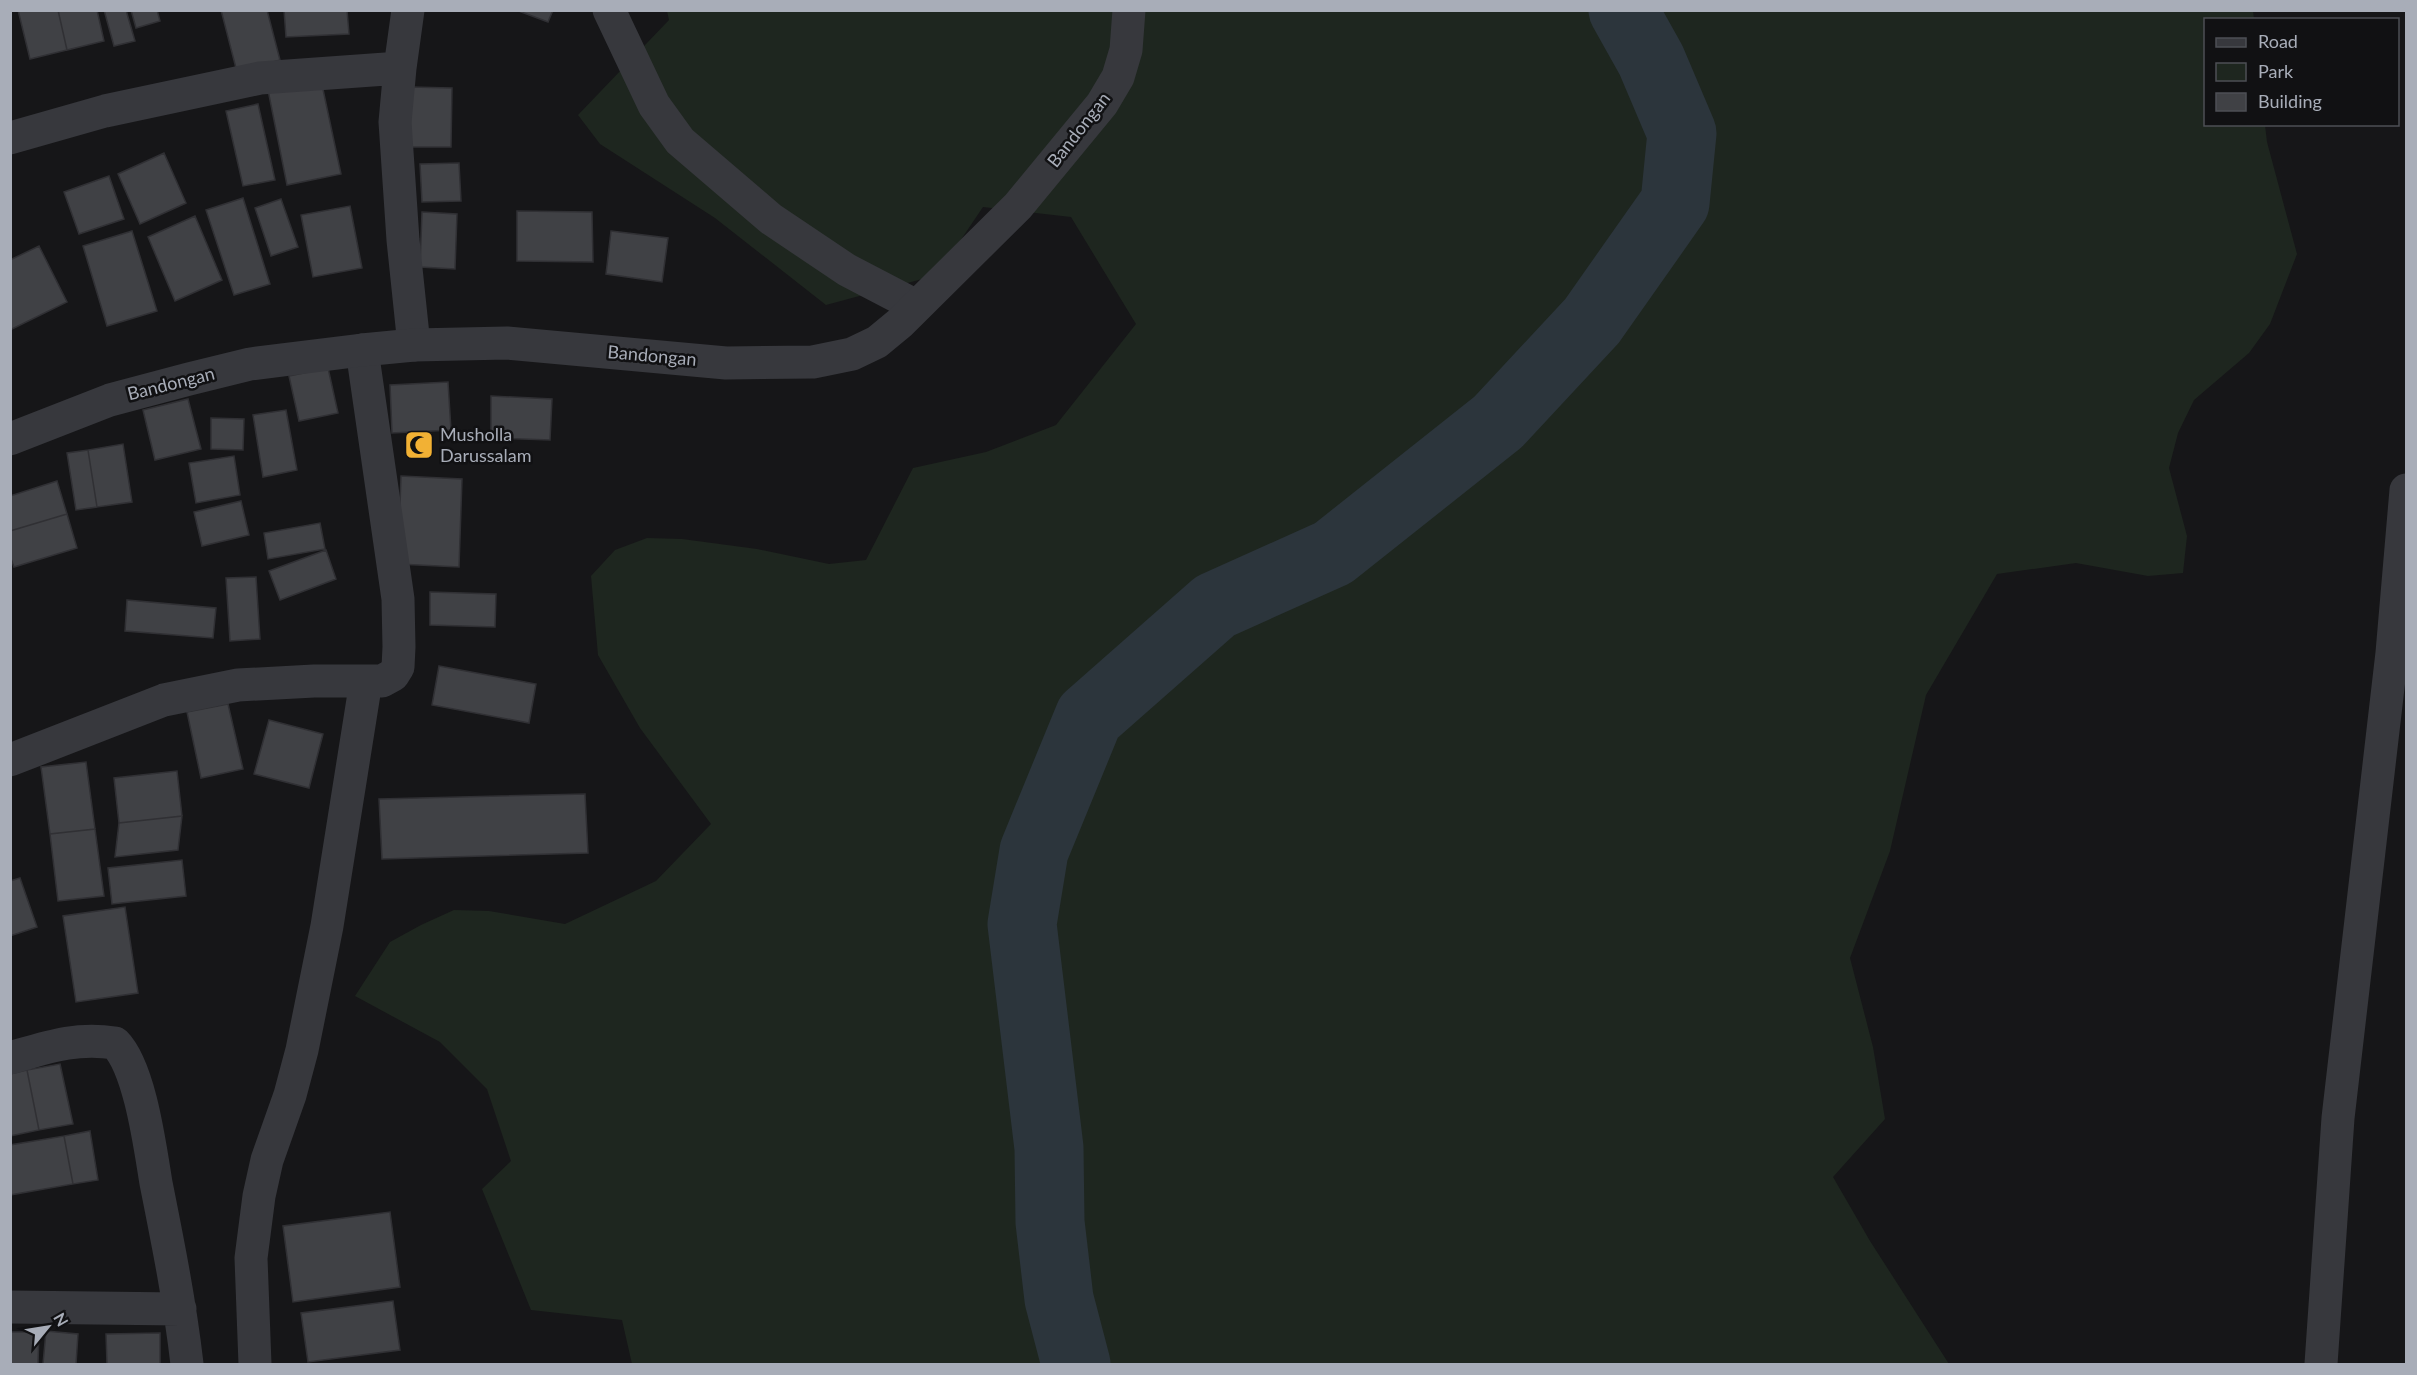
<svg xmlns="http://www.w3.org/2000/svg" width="2417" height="1375" viewBox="0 0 2417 1375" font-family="Lato,sans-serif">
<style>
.green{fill:#1e261f}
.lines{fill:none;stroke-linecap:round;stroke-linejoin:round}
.river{stroke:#2c353c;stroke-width:69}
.building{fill:#404145;stroke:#303034;stroke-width:1.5}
.minor{stroke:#37383d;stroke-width:33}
.tertiary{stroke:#37383d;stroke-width:33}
.labels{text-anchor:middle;stroke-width:5;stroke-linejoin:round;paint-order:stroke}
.street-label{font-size:18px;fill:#a8adb8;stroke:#111113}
.poi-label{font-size:18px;fill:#a8adb8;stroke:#111113;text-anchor:start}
</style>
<rect width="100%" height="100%" fill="#161618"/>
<path class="green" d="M 667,11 L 2253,11 L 2254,19 L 2206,20 L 2206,124 L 2265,125 L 2267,142 L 2297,254 L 2270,324 L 2249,353 L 2194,400 L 2178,433 L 2169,468 L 2187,536 L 2183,573 L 2148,576 L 2076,563 L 1997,574 L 1926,695 L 1890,851 L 1850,958 L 1873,1047 L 1885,1119 L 1833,1177 L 1870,1241 L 1949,1364 L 632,1364 L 622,1320 L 531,1310 L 482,1189 L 511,1161 L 487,1089 L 440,1042 L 355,996 L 390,942 L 421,925 L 454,910 L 489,911 L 565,924 L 656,881 L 711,824 L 640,728 L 598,655 L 591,576 L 615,550 L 647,538 L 682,539 L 757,549 L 829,564 L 866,560 L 913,468 L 986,452 L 1056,425 L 1136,324 L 1071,217 L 983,207 L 937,275 L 826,305 L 715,218 L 600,144 L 578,115 L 669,20 Z"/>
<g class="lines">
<path class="river" d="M 1076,1364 L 1059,1299 L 1050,1222 L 1049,1148 L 1022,924 L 1034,851 L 1089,717 L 1215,606 L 1333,553 L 1498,422 L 1592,321 L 1675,203 L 1682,133 L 1651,60 L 1623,10"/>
</g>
<path class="building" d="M 18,10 L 58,10 L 67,50 L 30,59 Z
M 58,10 L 97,10 L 104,41 L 67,50 Z
M 104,10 L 126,10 L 135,41 L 114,46 Z
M 131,10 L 157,10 L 160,21 L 136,28 Z
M 221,10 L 267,10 L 280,60 L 237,72 Z
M 284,10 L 347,10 L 349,34 L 286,37 Z
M 516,10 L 553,10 L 548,22 Z
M 321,80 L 341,174 L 287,185 L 268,90 Z
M 411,87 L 452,88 L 451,147 L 410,147 Z
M 258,104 L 275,180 L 243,186 L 226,111 Z
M 164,153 L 186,203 L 140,224 L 118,174 Z
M 459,163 L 461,201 L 422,202 L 420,164 Z
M 109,176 L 124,219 L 79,234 L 64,192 Z
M 243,198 L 270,284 L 234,295 L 206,210 Z
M 281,199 L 298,247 L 271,256 L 255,208 Z
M 350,206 L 362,268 L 313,277 L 301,215 Z
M 517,211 L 592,212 L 593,262 L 517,261 Z
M 422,212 L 457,214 L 455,269 L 420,267 Z
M 195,216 L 222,280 L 175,301 L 148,237 Z
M 132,231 L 157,311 L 107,326 L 83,246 Z
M 611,231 L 668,238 L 662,282 L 606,274 Z
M 39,246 L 67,302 L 10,330 L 10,260 Z
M 328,368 L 338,413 L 299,421 L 289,376 Z
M 448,382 L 451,430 L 392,433 L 390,385 Z
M 491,396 L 552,399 L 550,440 L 491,438 Z
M 188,399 L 201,449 L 155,460 L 143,410 Z
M 286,410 L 297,470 L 263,477 L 253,415 Z
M 211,418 L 244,419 L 243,450 L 211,449 Z
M 123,444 L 132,502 L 97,507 L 88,450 Z
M 88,450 L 97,507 L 76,510 L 67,453 Z
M 234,456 L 240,495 L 196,503 L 189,463 Z
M 401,476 L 462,479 L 459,567 L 398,564 Z
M 57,481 L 67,514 L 10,531 L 10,496 Z
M 241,501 L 249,535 L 202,546 L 194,512 Z
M 67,514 L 77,548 L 14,567 L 10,556 L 10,531 Z
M 320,523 L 325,549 L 268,559 L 264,533 Z
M 326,550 L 336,579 L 280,600 L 269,571 Z
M 256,577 L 260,639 L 230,641 L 226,578 Z
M 430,592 L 496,594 L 495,627 L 430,625 Z
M 127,600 L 216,608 L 213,638 L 125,631 Z
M 439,666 L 536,684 L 529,723 L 432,705 Z
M 228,704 L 243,769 L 201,778 L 187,712 Z
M 269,720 L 323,734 L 309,788 L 254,774 Z
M 86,762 L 95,829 L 50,834 L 41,767 Z
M 177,771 L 182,816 L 119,823 L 114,778 Z
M 585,794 L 588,853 L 382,859 L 379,799 Z
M 182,816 L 178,850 L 115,857 L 119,823 Z
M 95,829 L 104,896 L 58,901 L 50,834 Z
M 182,860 L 186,896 L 112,904 L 108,868 Z
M 20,878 L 37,927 L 10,936 L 10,881 Z
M 125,907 L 138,993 L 76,1002 L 63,916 Z
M 60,1064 L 73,1124 L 39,1130 L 27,1070 Z
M 27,1070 L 39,1130 L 10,1136 L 10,1074 Z
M 90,1131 L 98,1180 L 73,1184 L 64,1136 Z
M 64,1136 L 73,1184 L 10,1195 L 10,1145 Z
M 390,1212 L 400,1287 L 293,1302 L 283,1226 Z
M 393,1301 L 400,1350 L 308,1362 L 301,1313 Z
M 46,1331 L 78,1334 L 76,1364 L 43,1364 Z
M 10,1332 L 39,1332 L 38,1364 L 10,1364 Z
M 160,1333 L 160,1364 L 107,1364 L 106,1334 Z"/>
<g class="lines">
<path class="minor" d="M 408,10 L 400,68 L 395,122 L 403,240 L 414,345
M 609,10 L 654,105 L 680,141 L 771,219 L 847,270 L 916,306
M 10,138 L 105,111 L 260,78 L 400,68
M 10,760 L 164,700 L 238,685 L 314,681 L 382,681 L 393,675 L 398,667 L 399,647 L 398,599 L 362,350
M 10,1058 C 48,1047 75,1037 115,1043 C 140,1068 150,1147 156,1183 C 168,1243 180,1303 187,1364
M 10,1307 L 180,1309
M 255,1364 L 251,1258 L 259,1196 L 267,1160 L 290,1095 L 302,1050 L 327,926 L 366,681
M 2321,1364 L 2338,1118 L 2392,653 L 2406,490"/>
<path class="tertiary" d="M 10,439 L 110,400 L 189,379 L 250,364 L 362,350 L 414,345 L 507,343 L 726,363 L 813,362 L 852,354 L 877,342 L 900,323 L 1018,206 L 1102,104 L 1118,77 L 1126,50 L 1129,10"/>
</g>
<defs>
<g id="mosque-square" transform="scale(1.5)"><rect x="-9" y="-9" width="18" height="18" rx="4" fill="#f2b134" stroke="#111113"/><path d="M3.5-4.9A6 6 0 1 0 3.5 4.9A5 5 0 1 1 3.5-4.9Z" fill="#111"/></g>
</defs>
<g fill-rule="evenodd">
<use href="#mosque-square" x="419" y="445"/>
</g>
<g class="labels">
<g class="street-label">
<text transform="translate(1079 130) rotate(-52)" y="6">Bandongan</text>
<text transform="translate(652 356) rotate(5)" y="6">Bandongan</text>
<text transform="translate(171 384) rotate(-14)" y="6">Bandongan</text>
</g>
<g class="poi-label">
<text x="440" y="441">Musholla<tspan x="440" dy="21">Darussalam</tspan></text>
</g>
</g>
<rect width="2417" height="1375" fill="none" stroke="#a8adb8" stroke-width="24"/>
<rect x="2204" y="18" width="195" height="108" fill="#111113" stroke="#4d4f55" stroke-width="1.5"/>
<rect x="2216" y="38" width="30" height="9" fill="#37383d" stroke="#4d4f55" stroke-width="1.5"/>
<text x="2258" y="48" font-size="18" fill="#a8adb8">Road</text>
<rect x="2216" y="63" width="30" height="18" fill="#1e261f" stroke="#4d4f55" stroke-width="1.5"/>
<text x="2258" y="78" font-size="18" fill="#a8adb8">Park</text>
<rect x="2216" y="93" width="30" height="18" fill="#404145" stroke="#4d4f55" stroke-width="1.5"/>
<text x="2258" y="108" font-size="18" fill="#a8adb8">Building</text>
<g transform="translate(48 1327) rotate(60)" stroke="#111113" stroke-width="4.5" paint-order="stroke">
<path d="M0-4.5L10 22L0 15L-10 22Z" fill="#a8adb8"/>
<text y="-9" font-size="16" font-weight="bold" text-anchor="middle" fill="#a8adb8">N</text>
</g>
</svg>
